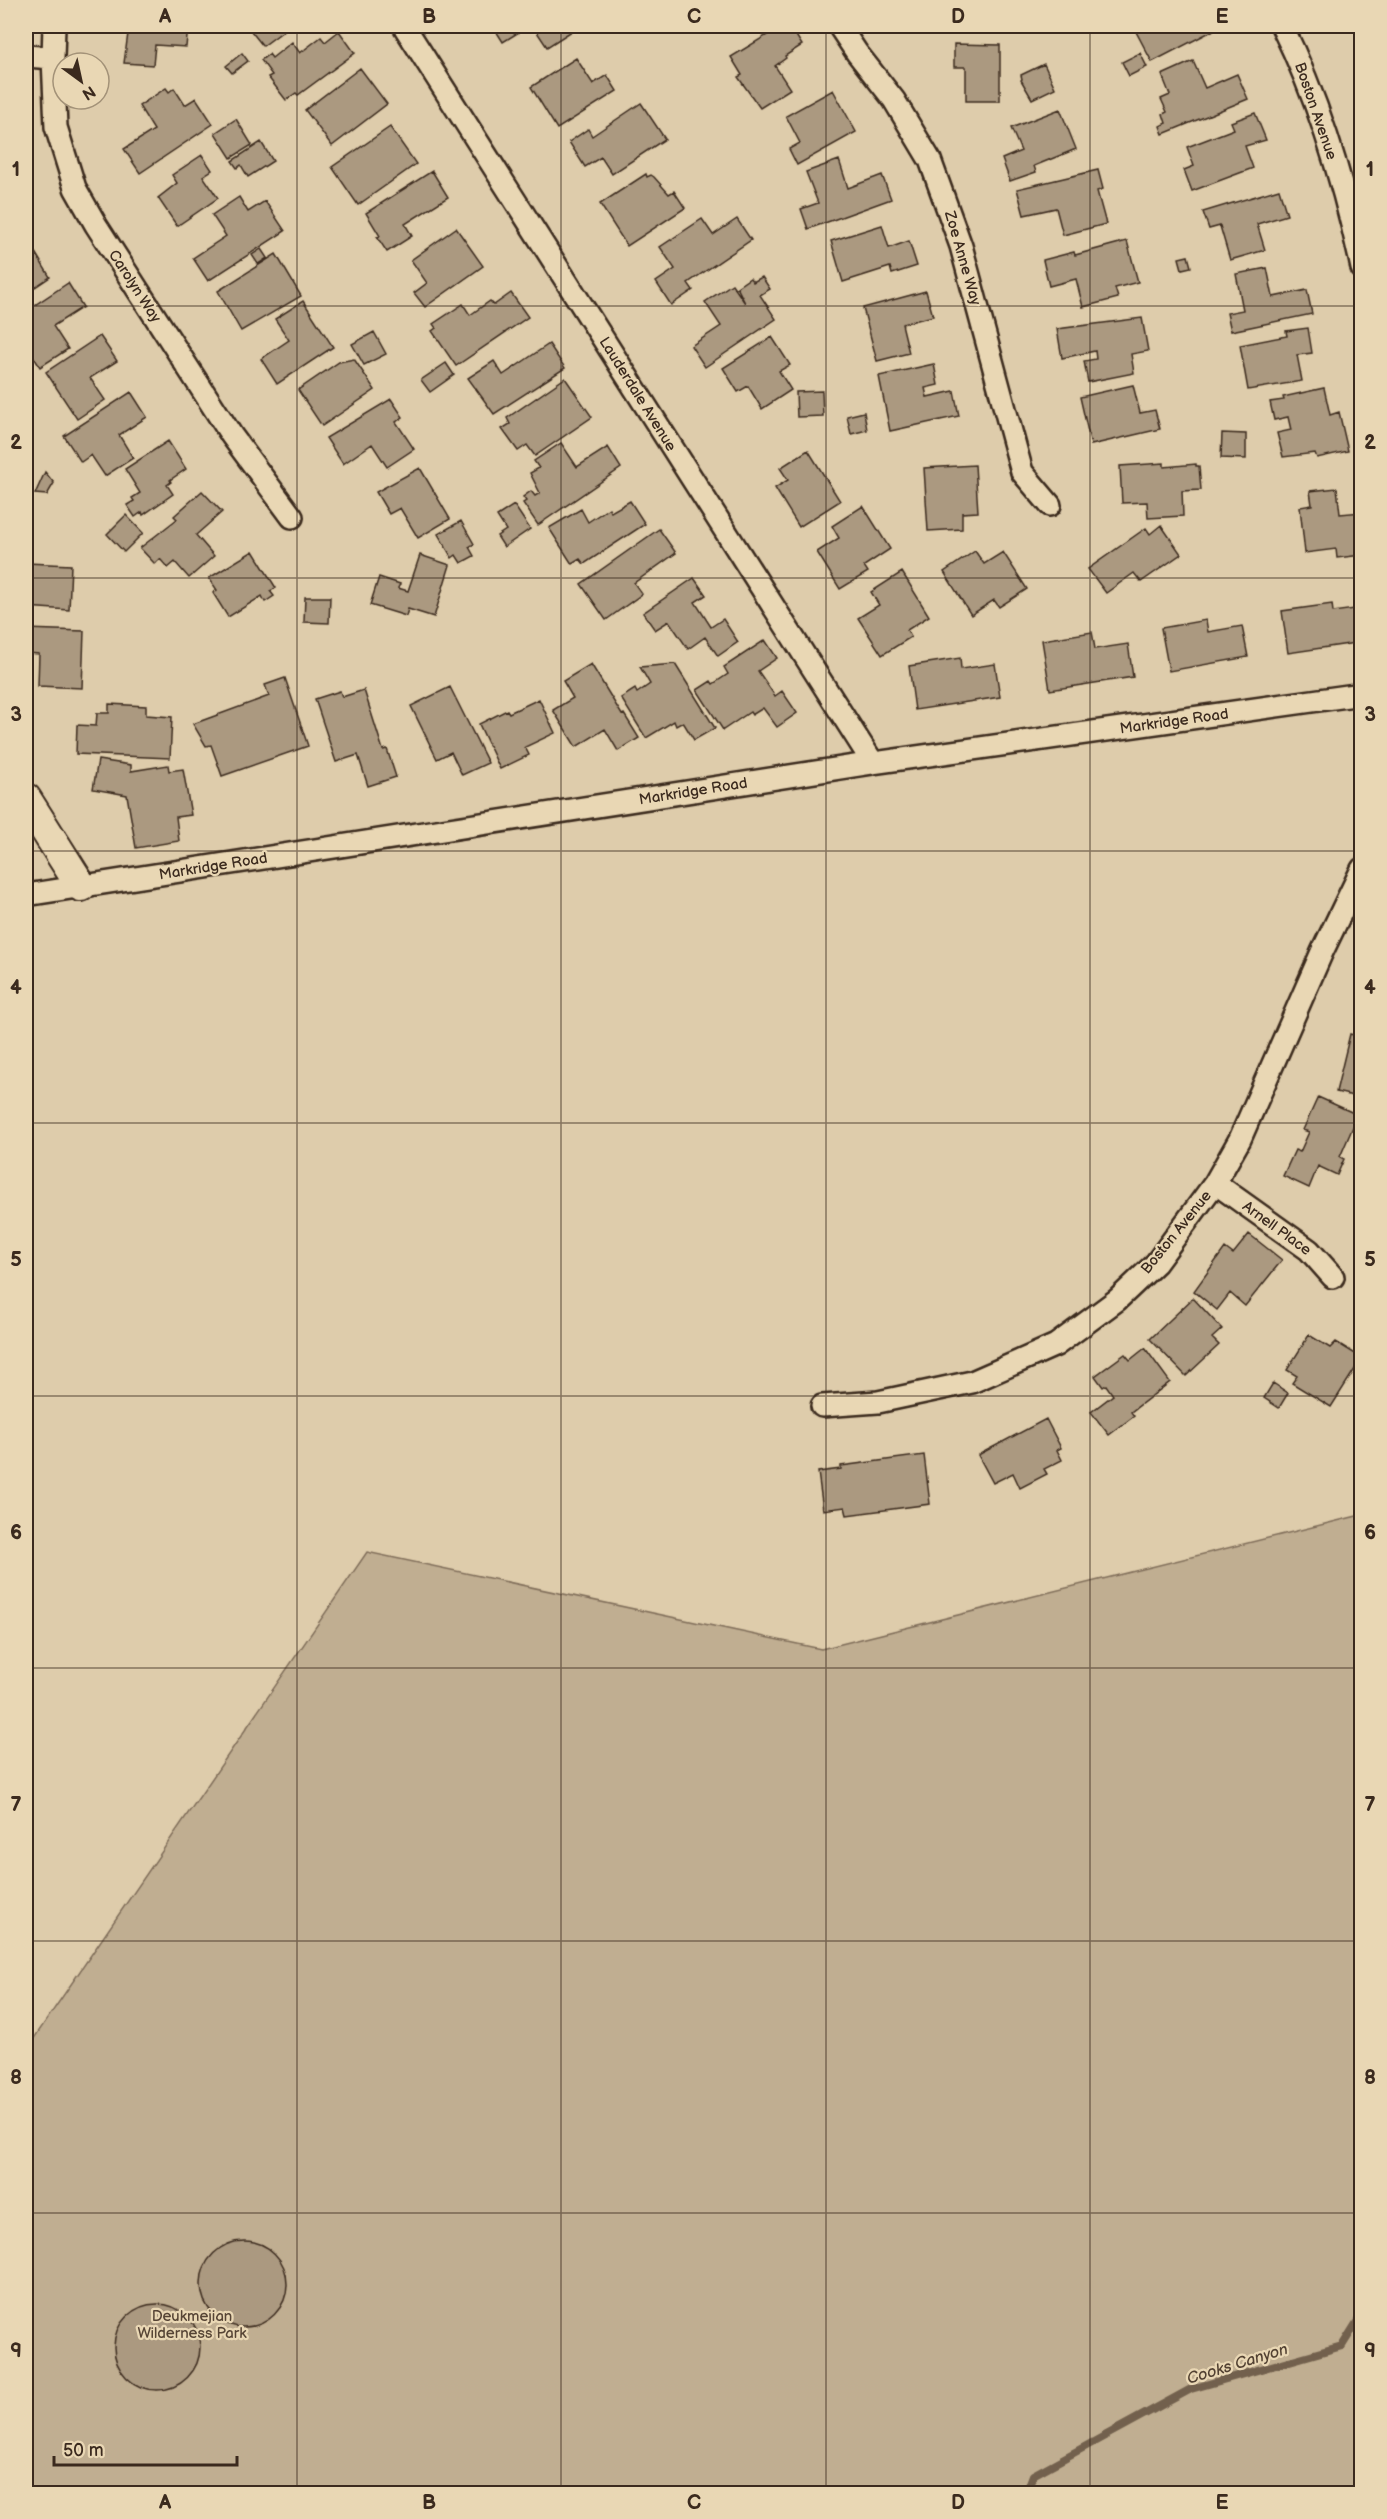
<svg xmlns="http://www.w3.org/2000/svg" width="1387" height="2519" viewBox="0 0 1387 2519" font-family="'Balsamiq Sans',sans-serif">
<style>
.green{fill:#c0ae91;stroke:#7e6c58;stroke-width:1.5}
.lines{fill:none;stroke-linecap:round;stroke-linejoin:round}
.stream{stroke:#72614d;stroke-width:8}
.building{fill:#ab9980;stroke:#3b2a1e;stroke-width:1.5}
.street-casing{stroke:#3b2a1e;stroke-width:26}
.secondary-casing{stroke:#3b2a1e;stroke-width:34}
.street{stroke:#e9d7b4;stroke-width:21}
.secondary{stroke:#e9d7b4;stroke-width:30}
.grid{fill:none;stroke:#3b2a1e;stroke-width:1.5;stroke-opacity:0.55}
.labels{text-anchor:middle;stroke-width:4.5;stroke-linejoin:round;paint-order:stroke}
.street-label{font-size:15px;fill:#3b2a1e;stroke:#e9d7b4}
.park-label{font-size:15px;fill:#564435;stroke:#e9d7b4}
.water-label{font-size:16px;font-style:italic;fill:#524132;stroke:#e9d7b4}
.neatline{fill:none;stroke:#3b2a1e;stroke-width:2}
.grid-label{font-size:20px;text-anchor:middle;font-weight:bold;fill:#3b2a1e}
</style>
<rect width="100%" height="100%" fill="#deccab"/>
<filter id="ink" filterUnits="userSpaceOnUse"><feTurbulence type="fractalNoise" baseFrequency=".0167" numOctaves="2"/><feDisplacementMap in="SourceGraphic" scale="12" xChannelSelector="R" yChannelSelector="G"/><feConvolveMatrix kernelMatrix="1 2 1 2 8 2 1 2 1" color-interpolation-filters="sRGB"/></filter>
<g filter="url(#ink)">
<path class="green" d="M 1361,1515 L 1361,2493 L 26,2493 L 26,2050 L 367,1552 L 821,1649 Z"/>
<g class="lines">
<path class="stream" d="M 1026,2494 L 1033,2475 L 1191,2389 L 1342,2346 L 1362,2314"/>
</g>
<path class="building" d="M 129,26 L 188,26 L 186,47 L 155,45 L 153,65 L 124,63 Z
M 247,26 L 290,26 L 263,46 Z
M 493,26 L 529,26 L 503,42 Z
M 533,26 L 573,26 L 575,29 L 547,47 Z
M 782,26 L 790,26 L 802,45 L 785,56 L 786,58 L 775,66 L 790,89 L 760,108 L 738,77 L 742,75 L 731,57 Z
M 1133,26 L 1211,26 L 1214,30 L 1152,62 Z
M 339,31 L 355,53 L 298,95 L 296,93 L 286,100 L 268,77 L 272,75 L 261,60 L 269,54 L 272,58 L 292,42 L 300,53 L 321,37 L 325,42 Z
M 954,44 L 1000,45 L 1000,101 L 966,101 L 966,67 L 954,67 Z
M 242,53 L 248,61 L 232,73 L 226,66 Z
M 1140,53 L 1147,67 L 1129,76 L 1122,62 Z
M 576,58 L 593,84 L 607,75 L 617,91 L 557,129 L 531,87 Z
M 1193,61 L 1205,88 L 1237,74 L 1248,99 L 1163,134 L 1160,126 L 1166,123 L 1163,114 L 1167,112 L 1161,99 L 1170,95 L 1162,75 Z
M 1044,64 L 1055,88 L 1032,99 L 1021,80 L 1022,79 L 1021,75 Z
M 360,68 L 387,104 L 332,146 L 305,110 Z
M 166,88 L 169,92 L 174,88 L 185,105 L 196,98 L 213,124 L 140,173 L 124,149 L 154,130 L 139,106 Z
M 833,90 L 856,132 L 797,165 L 789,149 L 800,143 L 786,116 Z
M 641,103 L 665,139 L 612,174 L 601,157 L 585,167 L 569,142 L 588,129 L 592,136 Z
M 1060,109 L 1076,149 L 1034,166 L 1036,172 L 1010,181 L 1002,159 L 1021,151 L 1011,128 Z
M 1255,113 L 1266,140 L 1245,146 L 1253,168 L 1192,191 L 1184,170 L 1194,166 L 1187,147 L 1234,129 L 1231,122 Z
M 236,119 L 252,145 L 231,158 L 215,133 Z
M 390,127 L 416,164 L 358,205 L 332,167 Z
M 261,142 L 273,161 L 248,177 L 241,165 L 237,168 L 232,161 Z
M 202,155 L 212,170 L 203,176 L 218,198 L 177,226 L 158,198 L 177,183 L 172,175 Z
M 839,160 L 848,188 L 882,175 L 891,199 L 808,229 L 801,209 L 818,203 L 806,172 Z
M 1098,170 L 1103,189 L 1097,191 L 1106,224 L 1063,235 L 1056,208 L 1024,215 L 1017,189 Z
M 432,171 L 448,197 L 405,224 L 412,236 L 387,252 L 377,237 L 380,236 L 366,213 Z
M 646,174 L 647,177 L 651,175 L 654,177 L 669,194 L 674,191 L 685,208 L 627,246 L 600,204 Z
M 1279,189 L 1287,215 L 1257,224 L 1265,250 L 1230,260 L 1220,226 L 1209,229 L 1203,212 Z
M 239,197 L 248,212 L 265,201 L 285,231 L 208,281 L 193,258 L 226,236 L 212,215 Z
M 702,219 L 713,235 L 737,219 L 751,240 L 688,283 L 693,290 L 671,305 L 656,282 L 675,269 L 660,247 Z
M 882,225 L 889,248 L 909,241 L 917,266 L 892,274 L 890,267 L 843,282 L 831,241 Z
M 456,228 L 483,266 L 425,307 L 414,293 L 427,283 L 411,260 Z
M 27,239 L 50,277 L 26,293 L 26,240 Z
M 1127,241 L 1138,282 L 1115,288 L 1118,298 L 1083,307 L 1076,279 L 1049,286 L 1043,260 L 1074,252 L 1075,255 Z
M 261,249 L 267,258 L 258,264 L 252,255 Z
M 276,254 L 301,296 L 241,331 L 218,291 Z
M 1188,256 L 1191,267 L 1182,269 L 1179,258 Z
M 1267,268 L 1273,297 L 1307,290 L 1312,314 L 1231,331 L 1227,313 L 1243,310 L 1236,274 Z
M 762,277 L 770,289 L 760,295 L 776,319 L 705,367 L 691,346 L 721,326 L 705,302 L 732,284 L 745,303 L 737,287 L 750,278 L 753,282 Z
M 68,283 L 83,307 L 53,326 L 68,349 L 40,367 L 28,348 L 26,350 L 26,311 Z
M 926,291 L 933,316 L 902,324 L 909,353 L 877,361 L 863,308 Z
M 511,293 L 528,317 L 456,366 L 432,331 L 436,328 L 433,324 L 463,304 L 470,315 L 490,301 L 494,305 Z
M 303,301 L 333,347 L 277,384 L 261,359 L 289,340 L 275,319 Z
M 1142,318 L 1148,351 L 1131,354 L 1134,373 L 1088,382 L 1084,361 L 1096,359 L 1095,351 L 1062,358 L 1057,329 Z
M 1308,328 L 1312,353 L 1297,355 L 1302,381 L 1248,390 L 1240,345 L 1287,336 L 1286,331 Z
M 374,332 L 386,354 L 364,365 L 352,344 Z
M 100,336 L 117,361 L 90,378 L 105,400 L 77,419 L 46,372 Z
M 772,337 L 790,365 L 779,371 L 791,390 L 762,409 L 748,386 L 738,392 L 723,368 Z
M 549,344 L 565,368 L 494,414 L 468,378 L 494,361 L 503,375 Z
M 354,359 L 375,390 L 322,426 L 298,390 L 339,362 Z
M 446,363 L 454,375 L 430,392 L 421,380 Z
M 934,364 L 938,385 L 925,388 L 927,397 L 954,391 L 959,416 L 890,431 L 879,376 Z
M 565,378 L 592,417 L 535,456 L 527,445 L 518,451 L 502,429 L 510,424 L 507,418 Z
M 1133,385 L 1140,413 L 1155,410 L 1160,429 L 1091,445 L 1080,397 Z
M 1324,388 L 1330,415 L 1339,412 L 1348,451 L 1317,458 L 1315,453 L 1283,457 L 1277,433 L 1291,430 L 1288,417 L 1274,420 L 1270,402 L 1284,400 L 1283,397 Z
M 822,391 L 823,416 L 797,417 L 796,392 Z
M 131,392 L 147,417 L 119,435 L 133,458 L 105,476 L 91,455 L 81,462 L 64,436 Z
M 391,399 L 403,417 L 396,422 L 414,449 L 387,467 L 372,444 L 343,464 L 326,438 Z
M 864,412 L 867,430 L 851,434 L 847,416 Z
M 1222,433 L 1246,434 L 1246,459 L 1221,458 Z
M 168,441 L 186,469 L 170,480 L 171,482 L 167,485 L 173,494 L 143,515 L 142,512 L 135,517 L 127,505 L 134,501 L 132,498 L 140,493 L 125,469 Z
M 561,443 L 577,467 L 608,447 L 621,468 L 538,525 L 523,503 L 526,501 L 523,497 L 531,491 L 535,496 L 540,493 L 530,473 L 539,468 L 534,461 Z
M 808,450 L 840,501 L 799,527 L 775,488 L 788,480 L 780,468 Z
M 1164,463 L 1164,467 L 1196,464 L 1196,466 L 1199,466 L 1201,490 L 1182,491 L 1183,516 L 1148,518 L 1147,502 L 1122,503 L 1120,466 Z
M 975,465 L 978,512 L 962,513 L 962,529 L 928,531 L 924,468 Z
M 420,468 L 450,519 L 418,538 L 400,508 L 389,514 L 376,492 Z
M 45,472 L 54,483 L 47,495 L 35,494 Z
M 1337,488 L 1340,514 L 1362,512 L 1362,555 L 1337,558 L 1336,549 L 1305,553 L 1300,507 L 1312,505 L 1310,491 Z
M 202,491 L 222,512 L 196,535 L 214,556 L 189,578 L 175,562 L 168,568 L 160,559 L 155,564 L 140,548 L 177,519 L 174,516 Z
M 630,501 L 645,524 L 584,564 L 580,559 L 572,564 L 549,528 L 581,509 L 588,522 L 609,508 L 611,512 Z
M 514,505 L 530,529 L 504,547 L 497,536 L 506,530 L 497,516 Z
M 863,506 L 890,549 L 864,566 L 868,572 L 840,589 L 817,552 L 839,538 L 832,526 Z
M 126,515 L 143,533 L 124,552 L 107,534 Z
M 461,521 L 474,544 L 469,547 L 474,556 L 461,563 L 456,555 L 452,558 L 438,534 Z
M 1161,525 L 1181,554 L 1141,582 L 1134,573 L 1106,593 L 1088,569 L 1146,528 L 1150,534 Z
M 659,529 L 676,553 L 634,583 L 642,594 L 606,620 L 581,584 Z
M 253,551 L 276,588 L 270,591 L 274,596 L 265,602 L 262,596 L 228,617 L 213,593 L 217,590 L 209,578 Z
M 975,551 L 984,564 L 1003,552 L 1027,589 L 999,607 L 994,600 L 971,615 L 944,572 Z
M 420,555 L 450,565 L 434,617 L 408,609 L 406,616 L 370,605 L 379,577 L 400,584 L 398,588 L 408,591 Z
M 26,563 L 71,565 L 69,610 L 26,607 Z
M 902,572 L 929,616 L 907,630 L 911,637 L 882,655 L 858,618 L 879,605 L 871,592 Z
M 694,578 L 706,595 L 695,602 L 711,627 L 723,619 L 738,642 L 718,656 L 705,637 L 688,649 L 669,621 L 655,630 L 643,613 Z
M 305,597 L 330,597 L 329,623 L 304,622 Z
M 1332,604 L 1333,612 L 1362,608 L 1362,642 L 1288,653 L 1282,611 Z
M 1206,620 L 1208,632 L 1242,626 L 1248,657 L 1169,671 L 1161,628 Z
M 26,629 L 84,631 L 82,688 L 38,686 L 39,654 L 26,653 Z
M 1092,632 L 1095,649 L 1128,644 L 1133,677 L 1050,690 L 1042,640 Z
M 765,640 L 777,658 L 758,671 L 775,696 L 782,691 L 797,713 L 777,727 L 763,708 L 752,715 L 750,712 L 723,730 L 697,690 L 711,681 L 713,684 L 728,674 L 724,667 Z
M 960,658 L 961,669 L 995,664 L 1000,697 L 915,710 L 909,666 Z
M 591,664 L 622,715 L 624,714 L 639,738 L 618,751 L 605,729 L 576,747 L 553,710 L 573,698 L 563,681 Z
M 675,664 L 715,728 L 694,740 L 683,722 L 676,726 L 674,721 L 646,738 L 621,698 L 635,689 L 637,693 L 650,684 L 640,667 Z
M 285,678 L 308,746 L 222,776 L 211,745 L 206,746 L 193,724 L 269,696 L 265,685 Z
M 450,687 L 488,763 L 462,775 L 451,752 L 437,759 L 411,706 Z
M 364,690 L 383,750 L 387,749 L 396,777 L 368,786 L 358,755 L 336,762 L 315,699 L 340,691 L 342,697 Z
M 539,699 L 555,733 L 525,747 L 529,755 L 500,769 L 479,724 L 507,710 L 509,713 Z
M 109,704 L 146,706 L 146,715 L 172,717 L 170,758 L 76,754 L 77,725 L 96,726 L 97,713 L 109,713 Z
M 98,760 L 131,765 L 131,771 L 168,765 L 169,771 L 183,769 L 191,815 L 176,817 L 179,841 L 136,848 L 127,795 L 93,789 Z
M 1350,1034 L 1362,1037 L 1362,1098 L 1336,1092 Z
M 1318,1097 L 1358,1115 L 1340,1157 L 1344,1159 L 1337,1175 L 1318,1166 L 1309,1188 L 1283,1176 L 1295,1150 L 1300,1152 L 1309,1132 L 1303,1130 Z
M 1249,1234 L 1282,1260 L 1245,1306 L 1230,1293 L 1217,1310 L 1194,1291 L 1225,1248 L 1233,1254 Z
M 1193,1298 L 1222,1329 L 1212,1338 L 1219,1345 L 1186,1376 L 1150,1339 Z
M 1309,1335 L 1330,1348 L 1336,1342 L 1362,1358 L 1331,1407 L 1292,1383 L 1297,1376 L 1287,1370 Z
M 1145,1348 L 1170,1382 L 1131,1412 L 1134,1416 L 1109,1435 L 1091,1412 L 1113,1395 L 1106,1385 L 1103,1387 L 1095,1376 L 1125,1354 L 1130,1360 Z
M 1273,1383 L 1288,1393 L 1279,1408 L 1264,1398 Z
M 1046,1419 L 1061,1448 L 1057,1450 L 1062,1460 L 1044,1469 L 1047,1474 L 1020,1488 L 1013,1473 L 993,1483 L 978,1455 Z
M 924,1455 L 930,1504 L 847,1515 L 845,1507 L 823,1510 L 818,1472 L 841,1469 L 841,1466 Z
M201 2284a43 43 0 1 1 86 0a43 43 0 1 1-86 0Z
M114 2347a43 43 0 1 1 86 0a43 43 0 1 1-86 0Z"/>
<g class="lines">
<g class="street-casing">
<path id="street" d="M 54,26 L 53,58 L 56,127 L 75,188 L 96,225 L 232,436 L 292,517
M 404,26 L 873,763
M 839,26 L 857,53 L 894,100 L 930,160 L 961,246 L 1022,472 L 1050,505
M 1282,26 C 1320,103 1344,184 1362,268
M 26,56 L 53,58
M 26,895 L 873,763 L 1362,694
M 1215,1183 L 1309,1250 L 1333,1277
M 822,1406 L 878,1402 L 972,1382 L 1056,1345 L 1117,1300 L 1156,1263 L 1215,1183 L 1240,1139 L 1322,952 L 1362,869"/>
</g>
<g class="secondary-casing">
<path id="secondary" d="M 26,799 L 81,886"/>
</g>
<use href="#street" class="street"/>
<use href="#secondary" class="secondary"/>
</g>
</g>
<path class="grid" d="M 297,26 L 297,2494M 561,26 L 561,2494M 826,26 L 826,2494M 1090,26 L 1090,2494M 26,306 L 1362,306M 26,578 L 1362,578M 26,851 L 1362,851M 26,1123 L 1362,1123M 26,1396 L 1362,1396M 26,1668 L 1362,1668M 26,1941 L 1362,1941M 26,2213 L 1362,2213"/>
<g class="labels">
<g class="street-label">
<text transform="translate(1316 111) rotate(71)" y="5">Boston Avenue</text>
<text transform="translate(963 258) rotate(74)" y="5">Zoe Anne Way</text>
<text transform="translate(135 286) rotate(57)" y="5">Carolyn Way</text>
<text transform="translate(638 394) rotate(58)" y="5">Lauderdale Avenue</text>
<text transform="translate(1174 721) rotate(-8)" y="5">Markridge Road</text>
<text transform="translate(693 791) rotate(-9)" y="5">Markridge Road</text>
<text transform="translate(213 866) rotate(-9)" y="5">Markridge Road</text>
<text transform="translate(1277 1228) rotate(36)" y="5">Arnell Place</text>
<text transform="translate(1176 1232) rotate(-51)" y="5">Boston Avenue</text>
</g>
<g class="park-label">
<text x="192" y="2321">Deukmejian<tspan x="192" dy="17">Wilderness Park</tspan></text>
</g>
<g class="water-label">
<text transform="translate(1237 2363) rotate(-17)" y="6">Cooks Canyon</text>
</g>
</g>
<rect width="1387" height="2519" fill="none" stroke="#e9d7b4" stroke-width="66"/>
<g transform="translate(81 81) rotate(147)"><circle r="28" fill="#e9d7b4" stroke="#a39278" stroke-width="1.5"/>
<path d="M0-4.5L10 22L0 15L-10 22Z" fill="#3b2a1e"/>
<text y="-9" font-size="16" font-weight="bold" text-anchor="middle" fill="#3b2a1e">N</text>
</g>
<path d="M54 2456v9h183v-9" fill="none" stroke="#3b2a1e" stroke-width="3"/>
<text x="63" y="2456" font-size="18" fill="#3b2a1e" stroke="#e9d7b4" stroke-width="4.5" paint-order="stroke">50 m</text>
<rect x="33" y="33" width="1321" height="2453" class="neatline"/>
<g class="grid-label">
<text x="165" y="23">A</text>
<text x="429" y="23">B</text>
<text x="694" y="23">C</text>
<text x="958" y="23">D</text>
<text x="1222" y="23">E</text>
<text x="16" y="176">1</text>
<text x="1370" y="176">1</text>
<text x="16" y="449">2</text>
<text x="1370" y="449">2</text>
<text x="16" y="721">3</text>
<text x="1370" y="721">3</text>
<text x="16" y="994">4</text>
<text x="1370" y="994">4</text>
<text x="16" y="1266">5</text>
<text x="1370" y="1266">5</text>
<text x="16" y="1539">6</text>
<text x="1370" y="1539">6</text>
<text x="16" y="1811">7</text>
<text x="1370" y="1811">7</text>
<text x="16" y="2084">8</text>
<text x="1370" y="2084">8</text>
<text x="16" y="2357">9</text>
<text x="1370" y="2357">9</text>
<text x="165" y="2509">A</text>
<text x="429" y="2509">B</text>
<text x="694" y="2509">C</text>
<text x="958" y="2509">D</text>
<text x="1222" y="2509">E</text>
</g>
</svg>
